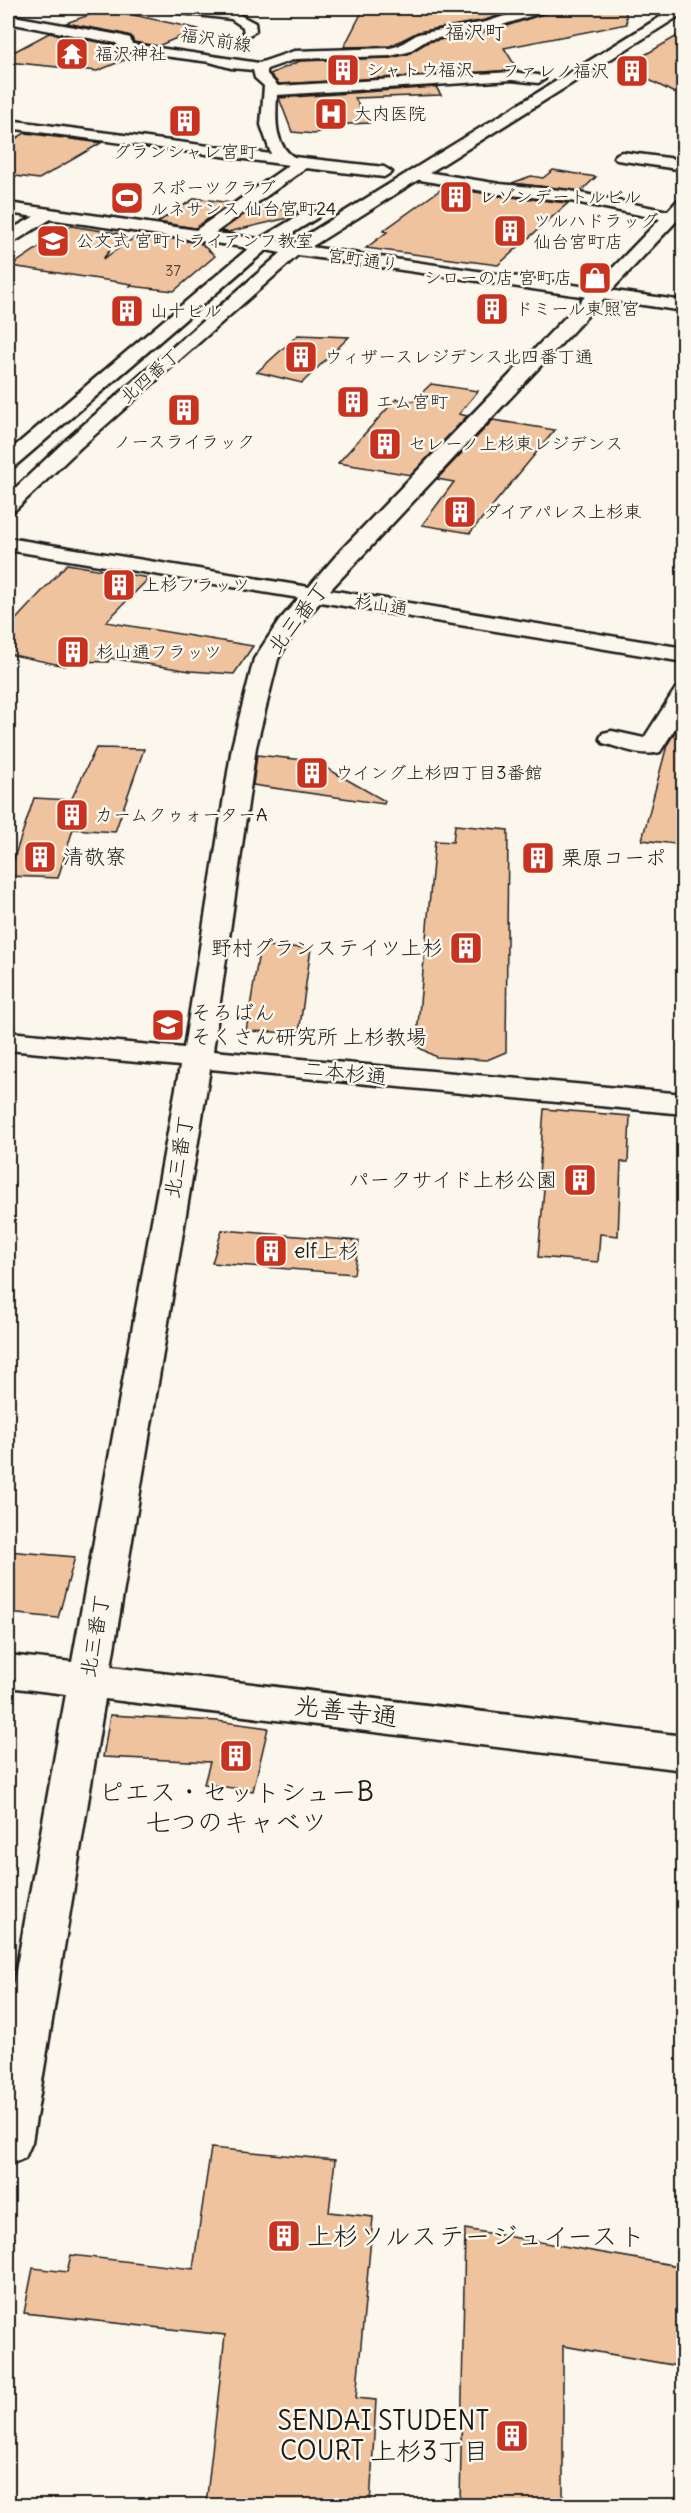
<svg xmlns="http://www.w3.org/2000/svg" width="691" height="2513" viewBox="0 0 691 2513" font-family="Delius,'Klee One',sans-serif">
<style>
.building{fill:#f0c39f;stroke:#1c1c1c;stroke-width:1.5}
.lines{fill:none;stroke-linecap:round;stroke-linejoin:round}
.minor-casing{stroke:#1c1c1c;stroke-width:5}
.tertiary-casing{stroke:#1c1c1c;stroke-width:5}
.minor{fill:#fbf7ec;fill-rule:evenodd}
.tertiary{fill:#fbf7ec;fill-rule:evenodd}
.labels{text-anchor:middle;stroke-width:5;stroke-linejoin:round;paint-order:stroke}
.far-number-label{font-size:15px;fill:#51463d}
.far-street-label{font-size:18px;fill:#1c1c1c;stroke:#fbf7ec}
.far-poi-label{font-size:18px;fill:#1c1c1c;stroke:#fbf7ec;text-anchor:start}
.far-quarter-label{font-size:20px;fill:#1c1c1c;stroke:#fbf7ec}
.street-label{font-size:21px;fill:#1c1c1c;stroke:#fbf7ec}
.poi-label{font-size:21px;fill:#1c1c1c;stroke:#fbf7ec;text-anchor:start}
.near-street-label{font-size:26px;fill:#1c1c1c;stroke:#fbf7ec}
.near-poi-label{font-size:26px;fill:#1c1c1c;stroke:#fbf7ec}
</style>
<rect width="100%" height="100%" fill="#fbf7ec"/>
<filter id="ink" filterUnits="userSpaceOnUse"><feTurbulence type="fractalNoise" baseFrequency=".0167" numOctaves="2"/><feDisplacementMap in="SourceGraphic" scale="12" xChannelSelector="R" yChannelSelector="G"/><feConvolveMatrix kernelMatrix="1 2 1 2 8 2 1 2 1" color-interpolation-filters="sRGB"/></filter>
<g filter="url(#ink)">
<path class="building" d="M 364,8 L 523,8 L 485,20 L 418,32 L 390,46 L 344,47 Z
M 549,8 L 625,8 L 627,24 L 504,48 L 518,70 L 279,84 L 270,74 L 300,61 L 390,58 L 408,54 L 428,42 L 494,30 L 547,13 Z
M 106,9 L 198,29 L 158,46 L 134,42 L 131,36 L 120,33 L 66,23 Z
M 684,32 L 684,98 L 624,67 Z
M 49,33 L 115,45 L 121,52 L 137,55 L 97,71 L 8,62 L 8,55 Z
M 436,87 L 441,95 L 355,98 L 369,123 L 329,125 L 315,134 L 292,132 L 279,98 Z
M 25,133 L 101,143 L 39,179 L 8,175 L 8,143 Z
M 553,170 L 596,177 L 581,191 L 512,183 L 531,176 L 543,178 Z
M 444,187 L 500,196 L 568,203 L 498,265 L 366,248 L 387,232 L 383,231 Z
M 195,198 L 231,203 L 195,228 L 158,222 Z
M 256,206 L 300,212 L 292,217 L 228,232 L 221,231 Z
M 71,226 L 122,234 L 103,259 L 140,234 L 200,243 L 215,256 L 174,291 L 130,286 L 132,284 L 11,266 Z
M 298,335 L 349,337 L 302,383 L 257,372 Z
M 431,384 L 478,391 L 459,414 L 467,416 L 411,475 L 338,463 L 396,399 L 413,401 Z
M 493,420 L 555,430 L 470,533 L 422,525 L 454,482 L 437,479 Z
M 67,564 L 149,578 L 106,622 L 253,646 L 234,674 L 190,671 L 110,658 L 108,662 L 75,661 L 65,666 L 8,654 L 8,628 Z
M 678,727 L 684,728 L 684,845 L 642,840 L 667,745 Z
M 96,748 L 144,749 L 115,832 L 73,829 L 58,878 L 8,876 L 34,798 L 71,800 Z
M 257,755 L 314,761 L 385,801 L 384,804 L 253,785 Z
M 455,825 L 508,830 L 506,1052 L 487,1060 L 436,1057 L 416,1046 L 435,841 L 453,842 Z
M 260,946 L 311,948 L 299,1033 L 246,1031 Z
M 544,1109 L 630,1116 L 628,1162 L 621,1162 L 618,1236 L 600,1234 L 598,1262 L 538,1257 L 544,1189 L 538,1188 Z
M 222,1230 L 359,1241 L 354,1274 L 212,1263 Z
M 8,1551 L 75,1557 L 58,1618 L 8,1613 Z
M 110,1715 L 217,1721 L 268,1728 L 253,1791 L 204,1784 L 210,1762 L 103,1757 Z
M 211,2148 L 335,2160 L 329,2212 L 373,2217 L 356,2398 L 376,2400 L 370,2505 L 206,2505 L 225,2335 L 24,2313 L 33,2268 L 67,2272 L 71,2255 L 193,2269 Z
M 465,2229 L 684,2267 L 684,2367 L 563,2346 L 563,2505 L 460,2505 Z"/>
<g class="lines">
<g class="minor-casing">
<path id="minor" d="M 166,8 L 198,8 L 234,12 L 255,23 L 256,31 L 249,35 L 244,34 L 243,27 L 231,19 L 172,12 Z
M 529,8 L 547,8 L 546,11 L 493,28 L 427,40 L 408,52 L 390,56 L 296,59 L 267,69 L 267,74 L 278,86 L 512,72 L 538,75 L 545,79 L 538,83 L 512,80 L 277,95 C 276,117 273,144 294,157 L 384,167 L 392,172 L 384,177 L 306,168 L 205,240 L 199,241 L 191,236 L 193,232 L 289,165 L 8,128 L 8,120 L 271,154 L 261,125 L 264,86 L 255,78 L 253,70 L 231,68 L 210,62 L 126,51 L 121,50 L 116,43 L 8,23 L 8,15 L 119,35 L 130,38 L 132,44 L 259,63 L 294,51 L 390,48 L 398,46 L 418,34 L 486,22 Z
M 622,152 L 684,160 L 684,170 L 617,160 L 614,157 L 617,154 Z
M 414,170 L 500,184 L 570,191 L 668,211 L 678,200 L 684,198 L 684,213 L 330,590 L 684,648 L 684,662 L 320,602 L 296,630 L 278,659 L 256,747 L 213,1051 L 684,1094 L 684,1114 L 210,1069 L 111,1667 L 684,1736 L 684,1770 L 105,1699 L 32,2142 L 25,2158 L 8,2165 L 8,2015 L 66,1694 L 8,1687 L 8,1655 L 72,1662 L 180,1066 L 8,1050 L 8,1032 L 184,1048 L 232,747 L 254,659 L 279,621 L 299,598 L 8,550 L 8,538 L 309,587 L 342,549 L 660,219 L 570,201 L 500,194 L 409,178 L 406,175 Z
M 48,209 L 54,211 L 56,214 L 54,217 L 14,242 L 8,243 L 8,231 Z
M 684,686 L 684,714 L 660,752 C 642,757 621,748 603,743 L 600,738 L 603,733 L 612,731 L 644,738 L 676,688 Z"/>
</g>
<g class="tertiary-casing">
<path id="tertiary" d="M 675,8 L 684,8 L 684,13 L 311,247 L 684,301 L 684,311 L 298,255 L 80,448 L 15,510 L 8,512 L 8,495 L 66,440 L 281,253 L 266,250 L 15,466 L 8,468 L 8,452 L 249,248 L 8,213 L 8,203 L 259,239 L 305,212 L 317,212 L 319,215 L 317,218 L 278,242 L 292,244 Z"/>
</g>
<use href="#minor" class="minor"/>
<use href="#tertiary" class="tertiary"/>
</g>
</g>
<defs>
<g id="temple-square" transform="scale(1.725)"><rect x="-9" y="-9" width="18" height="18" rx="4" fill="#c8321e" stroke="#fbf7ec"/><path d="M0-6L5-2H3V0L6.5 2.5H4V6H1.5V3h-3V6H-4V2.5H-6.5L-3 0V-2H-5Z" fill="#fff"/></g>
<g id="building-square" transform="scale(1.725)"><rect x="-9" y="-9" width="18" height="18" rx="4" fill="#c8321e" stroke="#fbf7ec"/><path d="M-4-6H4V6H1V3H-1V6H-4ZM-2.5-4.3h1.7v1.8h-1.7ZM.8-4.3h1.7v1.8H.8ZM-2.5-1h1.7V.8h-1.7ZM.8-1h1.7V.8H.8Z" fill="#fff"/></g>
<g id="hospital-square" transform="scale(1.725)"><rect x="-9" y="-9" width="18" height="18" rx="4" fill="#c8321e" stroke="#fbf7ec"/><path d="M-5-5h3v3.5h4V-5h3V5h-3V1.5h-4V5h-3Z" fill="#fff"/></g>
<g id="stadium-square" transform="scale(1.725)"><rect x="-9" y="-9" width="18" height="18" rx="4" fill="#c8321e" stroke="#fbf7ec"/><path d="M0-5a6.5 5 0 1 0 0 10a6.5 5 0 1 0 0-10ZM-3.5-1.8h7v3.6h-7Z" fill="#fff"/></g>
<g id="school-square" transform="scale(1.725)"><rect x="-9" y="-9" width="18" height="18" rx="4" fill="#c8321e" stroke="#fbf7ec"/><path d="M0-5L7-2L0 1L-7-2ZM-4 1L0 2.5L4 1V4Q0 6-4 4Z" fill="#fff"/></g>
<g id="shop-square" transform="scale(1.725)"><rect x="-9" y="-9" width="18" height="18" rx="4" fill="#c8321e" stroke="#fbf7ec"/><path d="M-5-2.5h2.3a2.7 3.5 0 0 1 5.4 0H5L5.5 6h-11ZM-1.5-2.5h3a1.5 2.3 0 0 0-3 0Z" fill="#fff"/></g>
</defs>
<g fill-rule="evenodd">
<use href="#temple-square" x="72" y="54"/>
<use href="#building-square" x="343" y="70"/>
<use href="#building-square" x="632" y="71"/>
<use href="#hospital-square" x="331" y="114"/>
<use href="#building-square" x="185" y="121"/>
<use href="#building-square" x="456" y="197"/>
<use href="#stadium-square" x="127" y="198"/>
<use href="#building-square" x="510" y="231"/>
<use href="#school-square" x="53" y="241"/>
<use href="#shop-square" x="595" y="278"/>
<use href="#building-square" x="492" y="309"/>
<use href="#building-square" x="127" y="311"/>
<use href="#building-square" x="301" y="357"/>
<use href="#building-square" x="353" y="402"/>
<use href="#building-square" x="184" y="410"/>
<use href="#building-square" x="385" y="444"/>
<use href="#building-square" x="460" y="512"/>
<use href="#building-square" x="119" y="585"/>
<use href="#building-square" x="73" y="652"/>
<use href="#building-square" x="312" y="773"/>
<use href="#building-square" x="72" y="815"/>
<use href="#building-square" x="40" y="857"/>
<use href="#building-square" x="538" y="858"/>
<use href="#building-square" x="466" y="948"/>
<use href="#school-square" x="168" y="1025"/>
<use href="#building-square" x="580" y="1180"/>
<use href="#building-square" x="271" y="1251"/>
<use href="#building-square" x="236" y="1756"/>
<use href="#building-square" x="284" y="2236"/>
<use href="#building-square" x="512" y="2436"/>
</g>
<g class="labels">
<g class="far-number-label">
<text x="173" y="276">37</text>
</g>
<g class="far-street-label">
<text transform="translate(216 40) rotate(9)" y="6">福沢前線</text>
<text transform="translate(363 260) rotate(8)" y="6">宮町通り</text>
<text transform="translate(150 376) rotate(-41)" y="6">北四番丁</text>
<text transform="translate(381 605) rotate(9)" y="6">杉山通</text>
</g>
<g class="far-poi-label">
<text x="95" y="60">福沢神社</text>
<text x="366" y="76">シャトウ福沢</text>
<text x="609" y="77" text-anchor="end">ファレノ福沢</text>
<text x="354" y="120">大内医院</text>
<text x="185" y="158" text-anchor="middle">グランシャレ宮町</text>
<text x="150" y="194">スポーツクラブ<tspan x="150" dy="21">ルネサンス 仙台宮町24</tspan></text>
<text x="479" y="203">レゾンデートルビル</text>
<text x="533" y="227">ツルハドラッグ<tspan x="533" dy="21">仙台宮町店</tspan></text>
<text x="76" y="247">公文式 宮町トライアンフ教室</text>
<text x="572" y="284" text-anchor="end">シローの店 宮町店</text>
<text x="515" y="315">ドミール東照宮</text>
<text x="150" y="317">山十ビル</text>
<text x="324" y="363">ウィザースレジデンス北四番丁通</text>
<text x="376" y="408">エム宮町</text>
<text x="184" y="448" text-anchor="middle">ノースライラック</text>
<text x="408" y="450">セレーノ上杉東レジデンス</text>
<text x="483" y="518">ダイアパレス上杉東</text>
<text x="142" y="591">上杉フラッツ</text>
<text x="96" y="658">杉山通フラッツ</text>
<text x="335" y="779">ウイング上杉四丁目3番館</text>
<text x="95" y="821">カームクゥォーターA</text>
</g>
<g class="far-quarter-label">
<text x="475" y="39">福沢町</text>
</g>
<g class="street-label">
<text transform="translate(298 618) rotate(-52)" y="7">北三番丁</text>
<text transform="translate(345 1073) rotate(6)" y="7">二本杉通</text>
<text transform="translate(179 1157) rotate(-80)" y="7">北三番丁</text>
<text transform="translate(95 1636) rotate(-80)" y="7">北三番丁</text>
</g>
<g class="poi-label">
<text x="63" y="864">清敬寮</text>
<text x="561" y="865">栗原コーポ</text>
<text x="443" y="955" text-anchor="end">野村グランステイツ上杉</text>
<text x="191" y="1020">そろばん<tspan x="191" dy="24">そくさん研究所 上杉教場</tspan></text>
<text x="557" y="1187" text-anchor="end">パークサイド上杉公園</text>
<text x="294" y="1258">elf上杉</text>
</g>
<g class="near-street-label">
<text transform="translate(346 1711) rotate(7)" y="9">光善寺通</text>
</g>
<g class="near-poi-label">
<text x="236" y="1801">ピエス・セットシューB<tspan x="236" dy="30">七つのキャベツ</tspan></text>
<text x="307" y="2245" text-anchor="start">上杉ソルステージュイースト</text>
<text x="489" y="2430" text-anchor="end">SENDAI STUDENT<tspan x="489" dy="30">COURT 上杉3丁目</tspan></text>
</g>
</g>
<rect width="691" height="2513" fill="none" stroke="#fbf7ec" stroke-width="30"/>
<rect x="15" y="15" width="661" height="2483" fill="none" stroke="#1c1c1c" stroke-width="2" filter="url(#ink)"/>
</svg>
